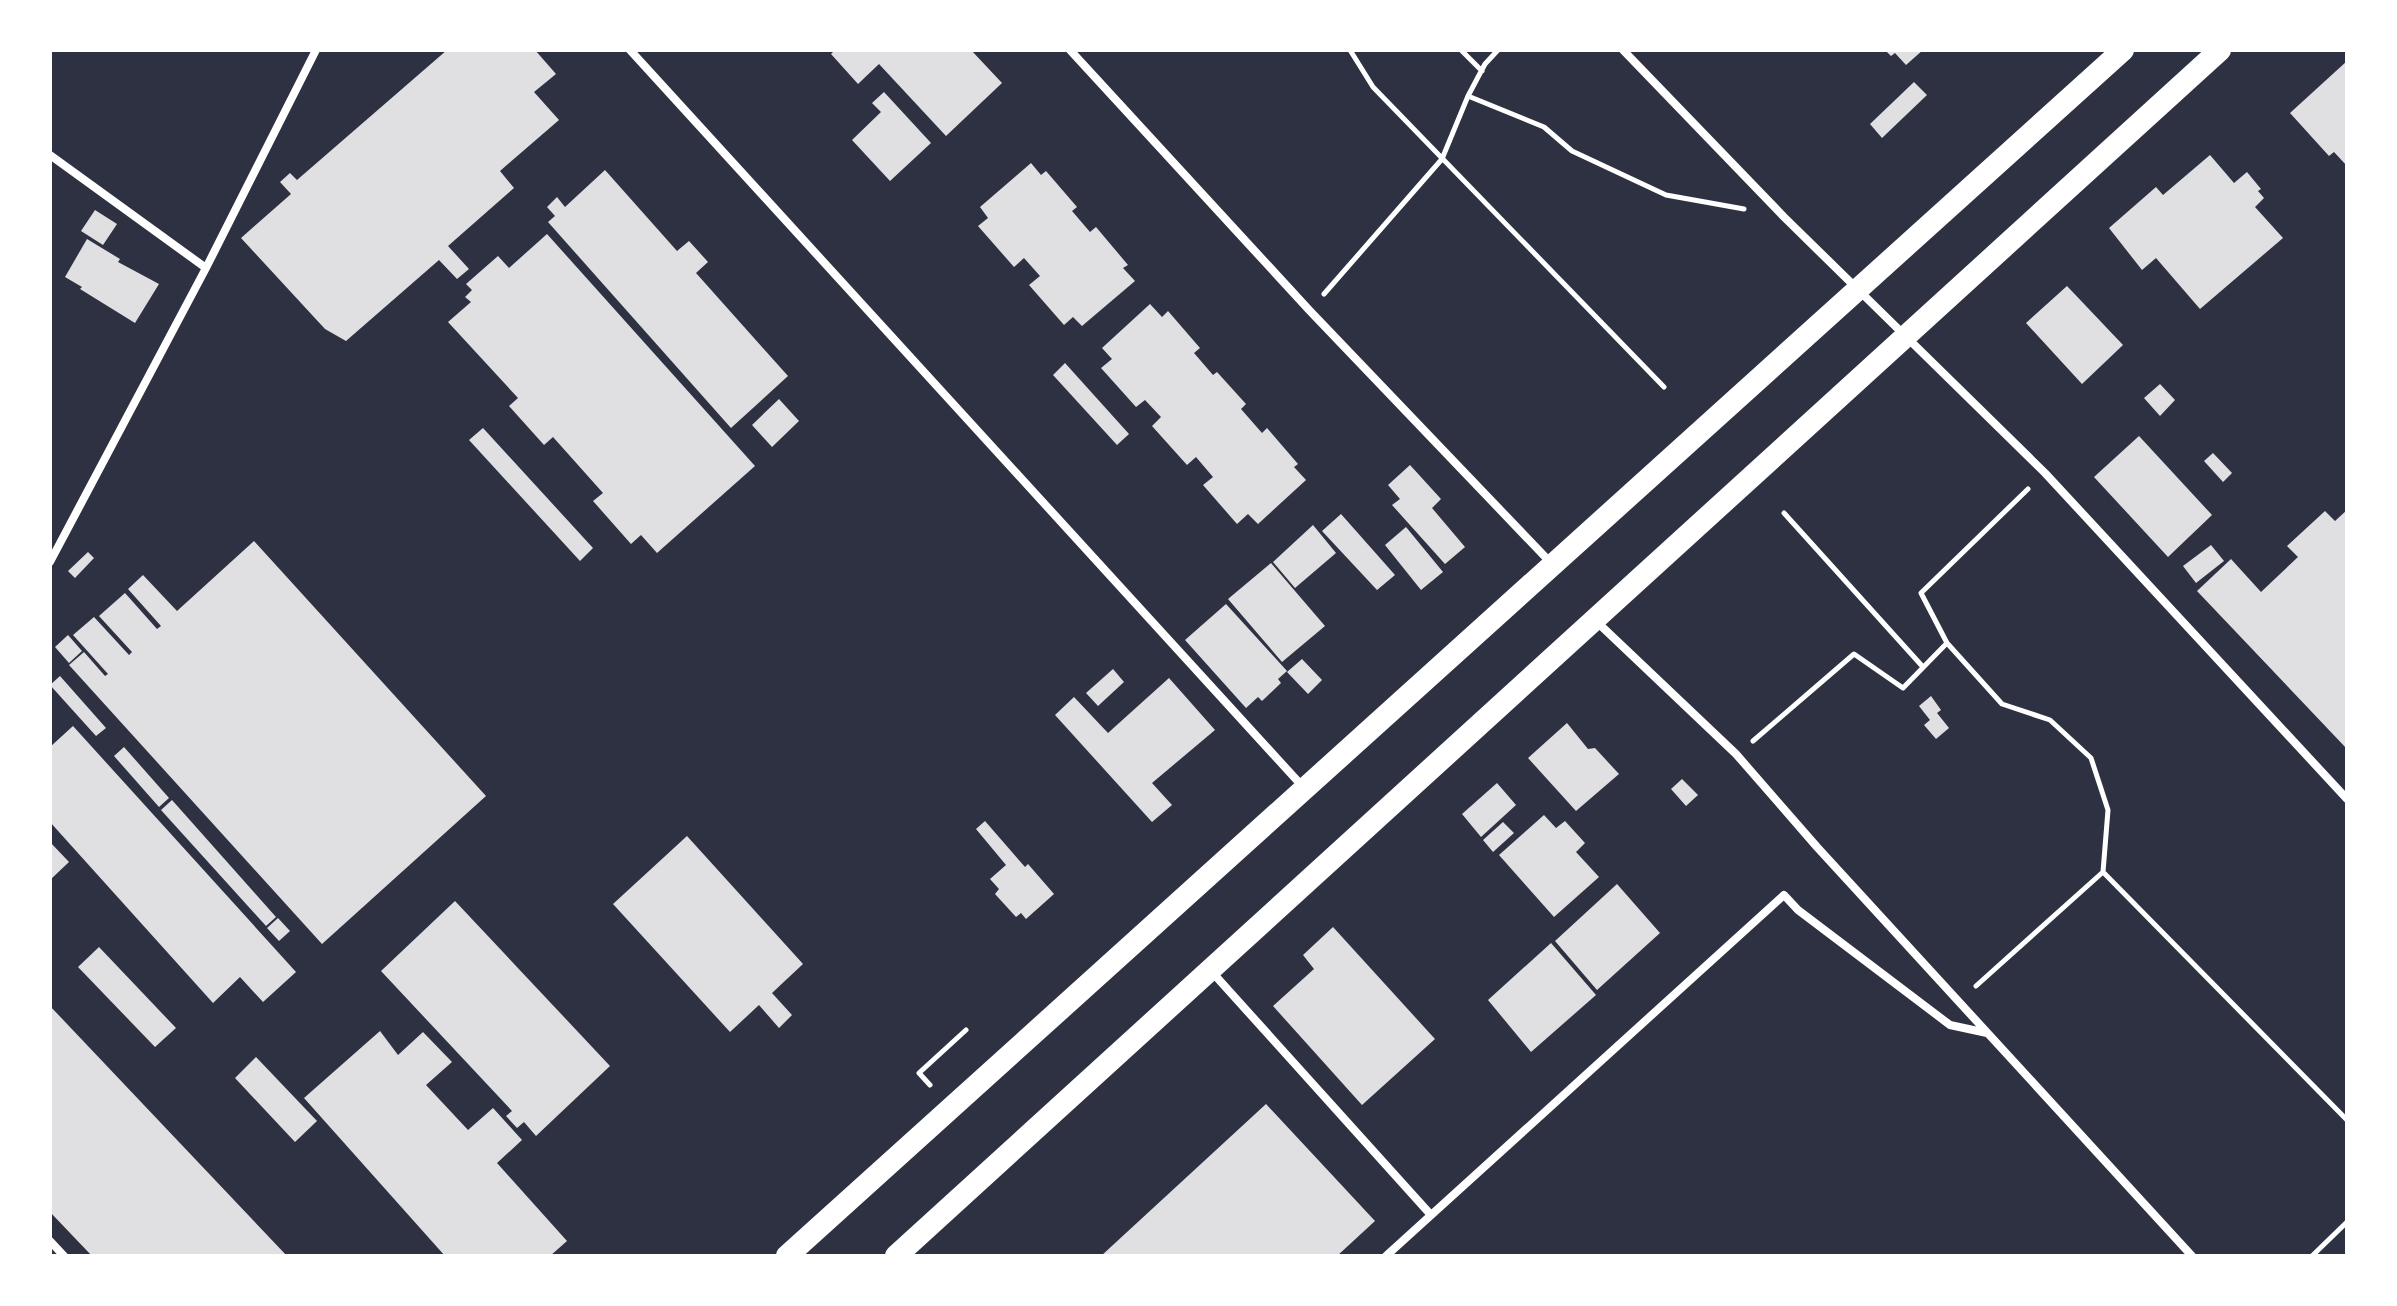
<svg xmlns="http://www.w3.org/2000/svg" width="2397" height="1306" viewBox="0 0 2397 1306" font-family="'Sofia Sans Condensed',sans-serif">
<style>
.building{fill:#e0e0e3}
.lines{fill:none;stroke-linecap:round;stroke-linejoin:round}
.path{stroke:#fff;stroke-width:5}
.minor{stroke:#fff;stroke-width:8}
.trunk{stroke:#fff;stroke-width:22}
</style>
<rect width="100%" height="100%" fill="#2d3142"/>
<path class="building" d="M 447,50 L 535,50 L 556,74 L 534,92 L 559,120 L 500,171 L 514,188 L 448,246 L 469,269 L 457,279 L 439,260 L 346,341 L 325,329 L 241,238 L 291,194 L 280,182 L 290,173 L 297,180 Z
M 835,50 L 971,50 L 1002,83 L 946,136 L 879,64 L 858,84 L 831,54 Z
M 1885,50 L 1923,50 L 1906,65 L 1895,53 L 1891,56 Z
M 2347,61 L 2347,166 L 2334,152 L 2329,156 L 2290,113 Z
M 1914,82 L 1927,95 L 1882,138 L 1870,124 Z
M 884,92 L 931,143 L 890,181 L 852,140 L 881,112 L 872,103 Z
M 2210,155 L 2234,183 L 2247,172 L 2261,189 L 2258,191 L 2264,198 L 2255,207 L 2283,238 L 2200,309 L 2156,258 L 2142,270 L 2109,228 L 2156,187 L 2163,195 Z
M 1031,163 L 1041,175 L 1046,171 L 1077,207 L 1072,211 L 1090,232 L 1096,227 L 1128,265 L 1123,268 L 1135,281 L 1082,326 L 1073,317 L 1064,325 L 1029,285 L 1040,276 L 1024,258 L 1014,267 L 978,226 L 988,218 L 980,207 Z
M 605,170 L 677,251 L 689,241 L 708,262 L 696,273 L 788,376 L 731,428 L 548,222 L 555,216 L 547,207 L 557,197 L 565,207 Z
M 95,210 L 117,224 L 103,245 L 81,231 Z
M 547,234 L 755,466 L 657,553 L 641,535 L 631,544 L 593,501 L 603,493 L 553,437 L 544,445 L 509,406 L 518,398 L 448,322 L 471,302 L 465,297 L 472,290 L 466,284 L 498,256 L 509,268 Z
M 87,239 L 120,259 L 118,262 L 159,284 L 135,323 L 80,289 L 82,287 L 65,277 Z
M 2067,286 L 2123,345 L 2082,384 L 2026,323 Z
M 1150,304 L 1162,317 L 1168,311 L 1200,348 L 1194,353 L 1213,375 L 1217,372 L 1246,404 L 1241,409 L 1262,433 L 1267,428 L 1298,464 L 1294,467 L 1306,480 L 1258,524 L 1248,514 L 1237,524 L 1203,485 L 1213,477 L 1196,457 L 1187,465 L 1152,426 L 1161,417 L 1145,400 L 1136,407 L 1101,368 L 1112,359 L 1102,348 Z
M 1065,363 L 1129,434 L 1117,445 L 1053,375 Z
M 2160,384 L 2175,400 L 2160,416 L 2144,398 Z
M 779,399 L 799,421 L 772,447 L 752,425 Z
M 483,428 L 593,548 L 580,561 L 469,440 Z
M 2139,436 L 2212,515 L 2168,557 L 2094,477 Z
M 2213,453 L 2232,473 L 2223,482 L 2204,461 Z
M 1410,465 L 1441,499 L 1432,508 L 1465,547 L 1445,564 L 1392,505 L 1400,499 L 1388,485 Z
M 2347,510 L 2347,749 L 2197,591 L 2231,559 L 2261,592 L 2298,557 L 2287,546 L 2325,511 L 2335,521 Z
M 1341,514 L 1395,575 L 1377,590 L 1322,531 Z
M 1313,525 L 1336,553 L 1295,588 L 1273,562 Z
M 1406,527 L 1443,572 L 1421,590 L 1385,545 Z
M 254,541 L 486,796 L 322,944 L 69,665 L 84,652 L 105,676 L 108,674 L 73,635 L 94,617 L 129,655 L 132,652 L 99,616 L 125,593 L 157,629 L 161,626 L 128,589 L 143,575 L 177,611 Z
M 2211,545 L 2224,561 L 2196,583 L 2183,566 Z
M 88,552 L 94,558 L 75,578 L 68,571 Z
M 1271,563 L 1325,626 L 1282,662 L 1228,599 Z
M 1226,604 L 1287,671 L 1278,679 L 1281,683 L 1262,701 L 1258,697 L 1246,708 L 1185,640 Z
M 68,635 L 82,651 L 69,663 L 55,647 Z
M 1302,659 L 1322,680 L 1308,694 L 1287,672 Z
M 1113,669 L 1124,682 L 1098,706 L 1086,693 Z
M 60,676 L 106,728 L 96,736 L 50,685 Z
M 1169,678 L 1215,730 L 1152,783 L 1172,805 L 1152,822 L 1055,715 L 1074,697 L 1108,733 Z
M 1931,696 L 1941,710 L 1937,713 L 1949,728 L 1936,739 L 1924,725 L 1930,720 L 1919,706 Z
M 1567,723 L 1588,749 L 1595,748 L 1619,774 L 1576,811 L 1528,758 Z
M 73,726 L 296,972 L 263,1002 L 240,977 L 213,1003 L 50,822 L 50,747 Z
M 124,747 L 169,798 L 159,807 L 114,756 Z
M 1682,779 L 1698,795 L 1686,806 L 1671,789 Z
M 1497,783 L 1516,805 L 1481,837 L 1462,814 Z
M 172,800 L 276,917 L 266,926 L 161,810 Z
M 1544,815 L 1556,828 L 1565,821 L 1585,843 L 1576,852 L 1599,877 L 1554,917 L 1499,855 Z
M 985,821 L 1025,867 L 1028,864 L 1054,894 L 1026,919 L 1021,913 L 1016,917 L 995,894 L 999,889 L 990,879 L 1006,865 L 976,829 Z
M 1503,822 L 1514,833 L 1493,852 L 1483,840 Z
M 687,836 L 803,964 L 772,993 L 792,1015 L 779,1028 L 759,1005 L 730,1032 L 613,904 Z
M 50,842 L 69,862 L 50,880 Z
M 1617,884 L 1660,933 L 1597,990 L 1555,941 Z
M 455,901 L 610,1066 L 536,1136 L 524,1122 L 517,1128 L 506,1116 L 512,1111 L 381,971 Z
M 278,918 L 290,931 L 279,941 L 267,928 Z
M 1333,927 L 1435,1039 L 1362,1105 L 1273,1006 L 1314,969 L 1303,955 Z
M 1551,943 L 1596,995 L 1531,1052 L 1488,1000 Z
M 99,947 L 176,1028 L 155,1047 L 78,967 Z
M 50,1006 L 287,1256 L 92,1256 L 50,1212 Z
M 380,1031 L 398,1055 L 423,1032 L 452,1062 L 426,1085 L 468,1130 L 493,1108 L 522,1140 L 497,1163 L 567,1241 L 550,1256 L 445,1256 L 304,1098 Z
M 256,1057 L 317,1121 L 295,1142 L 235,1078 Z
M 1266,1104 L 1375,1221 L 1337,1256 L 1101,1256 Z"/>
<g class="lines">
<path class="path" d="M 1350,50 L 1373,87 L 1664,387
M 1461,50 L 1482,71
M 1468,96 L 1485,64 L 1498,50
M 1324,294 L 1442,159 L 1468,96 L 1544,127 L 1572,151 L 1666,195 L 1744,209
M 2028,489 L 1921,593 L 1947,643 L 2002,704 L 2050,720 L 2091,758 L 2108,810 L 2103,872 L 2347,1120
M 1784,513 L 1923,667
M 1753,741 L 1854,654 L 1903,688 L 1947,643
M 1976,986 L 2103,872
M 930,1085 L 919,1073 L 966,1030
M 2312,1256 L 2347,1222"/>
<path class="minor" d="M 630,50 L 1304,788
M 1070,50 L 1310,311 L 1551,563
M 1623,50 L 1784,217 L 2045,473 L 2347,799
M 50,155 L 206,268
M 50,562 L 206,268 L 316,50
M 1597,622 L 1736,754 L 1817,847 L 2192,1256
M 1212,972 L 1431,1215
M 50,1241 L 64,1256
M 1386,1256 L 1784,895 L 1798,910 L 1950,1025 L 1987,1033"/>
<path class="trunk" d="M 787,1256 L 2123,50
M 896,1256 L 2220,50"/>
</g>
<rect width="2397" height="1306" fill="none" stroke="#ffffff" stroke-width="104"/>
</svg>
